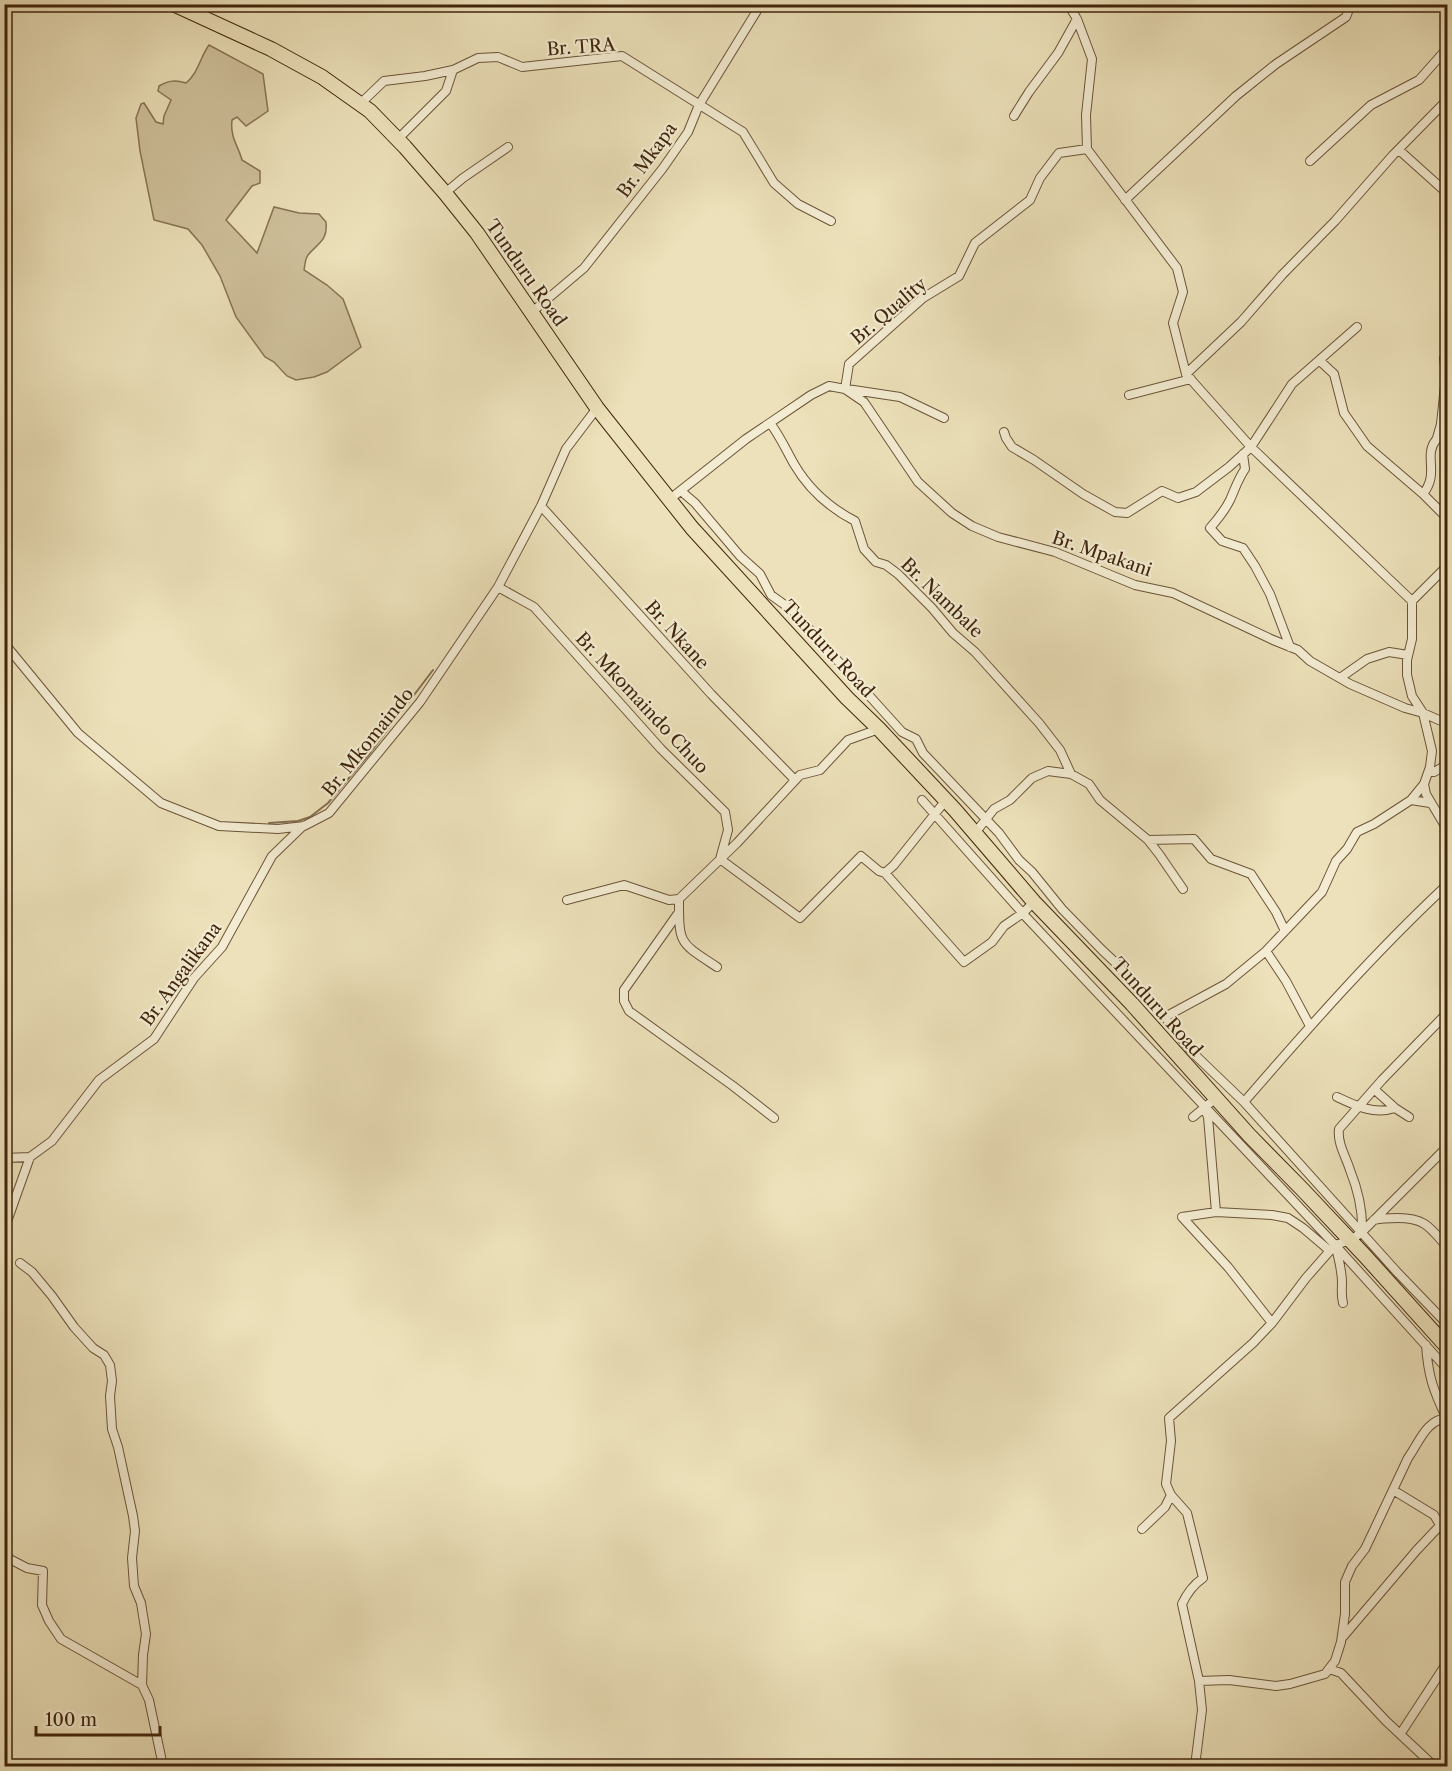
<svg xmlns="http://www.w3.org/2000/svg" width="1452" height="1771" viewBox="0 0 1452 1771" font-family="'Libre Caslon Text',serif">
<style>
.green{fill:#cfc19c;stroke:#887354;stroke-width:1.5}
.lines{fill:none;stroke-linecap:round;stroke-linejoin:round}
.stream{stroke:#846f51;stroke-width:2}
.street-casing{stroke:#6b5438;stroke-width:10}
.highway-casing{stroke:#40250c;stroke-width:16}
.street{stroke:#f3ecd2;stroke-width:8}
.highway{stroke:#ece1ba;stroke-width:14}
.labels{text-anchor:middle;stroke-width:4.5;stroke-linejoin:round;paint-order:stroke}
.street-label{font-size:18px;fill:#40250c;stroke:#f3ecd2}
</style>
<rect width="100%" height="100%" fill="#ece1ba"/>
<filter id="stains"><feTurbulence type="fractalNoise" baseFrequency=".00333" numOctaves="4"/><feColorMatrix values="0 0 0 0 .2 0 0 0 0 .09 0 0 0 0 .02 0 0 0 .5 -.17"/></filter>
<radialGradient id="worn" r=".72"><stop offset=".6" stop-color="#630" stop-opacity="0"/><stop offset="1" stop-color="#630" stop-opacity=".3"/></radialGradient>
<path class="green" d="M 209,45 L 263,74 L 268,111 L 246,126 L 237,117 L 232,120 C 230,138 238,145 242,160 L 260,171 L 260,183 L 252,186 L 226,220 L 257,253 L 274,207 L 299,213 L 319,214 L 326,222 C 328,241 318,243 308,255 C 305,259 305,265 304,270 L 327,285 L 343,299 L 361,347 L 327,372 L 314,377 L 296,380 L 287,376 L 274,362 L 265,357 L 236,317 L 220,276 L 202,245 L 188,229 L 154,220 L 140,151 L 136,118 L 141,104 L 144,103 L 156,122 L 163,124 L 164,116 L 171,100 L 158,91 L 159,86 C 169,80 176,80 186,83 C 199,72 200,57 209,45 Z"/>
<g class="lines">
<path class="stream" d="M 269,823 L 298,821 L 310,817 L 328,803 L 370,753 L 433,670"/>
<g class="street-casing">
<path id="street" d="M 1068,4 L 1077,19 L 1092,59 L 1086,115 L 1087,149 L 1177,268 L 1183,292 L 1173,323 L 1186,374 L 1251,447 L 1412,601
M 360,104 L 384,81 L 425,76 L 453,70 L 478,58 L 498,57 L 522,67 L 622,56 L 743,132 L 774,183 L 798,204 L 831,221
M 1014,116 L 1029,92 L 1058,53 L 1077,19
M 397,140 L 446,91 L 453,70
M 1399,150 L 1448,194
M 1310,161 L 1371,105 L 1419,80 L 1443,53 L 1448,51
M 445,193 L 463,178 L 508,147
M 1125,200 L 1236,96 L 1276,64 L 1346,17 L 1351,4
M 532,312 L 584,268 L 663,168 L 688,132 L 699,105 L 761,4
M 1320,361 L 1334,374 L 1344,413 L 1367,446 L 1423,494 L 1448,519
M 1186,374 L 1241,322 L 1282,275 L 1335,221 L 1393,155 L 1448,99
M 1446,376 L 1444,358 L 1448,354
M 845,389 L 864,402 L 918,482 L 952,513 L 972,526 L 998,537 L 1055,552 L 1135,585 L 1173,593 L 1273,640 L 1298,650 L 1310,661 L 1350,684 L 1405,708 L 1423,713 L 1448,724
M 847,389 L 900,397 L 944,418
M 1129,395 L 1191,379
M 770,423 C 780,436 786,450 794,464 C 808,488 830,508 855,521 L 864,549 L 876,562 L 886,565 L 898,574 L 932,608 L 953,633 L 975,652 L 1039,723 L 1060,750 L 1071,774
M 1004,432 L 1006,438 L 1012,447 L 1034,460 L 1083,494 L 1115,512 L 1127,513 L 1162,491 L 1178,498 L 1196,492 L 1229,467 L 1251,447 L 1292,384 L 1357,327
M 1437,438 L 1441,424 L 1446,376 L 1448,375
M 1243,454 L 1245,469 C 1238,479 1235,489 1230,500 C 1225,510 1218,519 1210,528 L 1222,541 L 1243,548 L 1255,566 L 1270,594 L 1290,647
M 681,491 L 695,503 L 740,556 L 760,574 L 771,595 L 792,610 L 902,732 L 916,739 L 923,753 L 999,833 L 1019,860 L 1032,872 L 1062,909 L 1102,950 L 1118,965 L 1135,987 L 1165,1017 L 1192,1052 L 1244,1102 L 1397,1272 L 1448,1325
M 1423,494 C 1440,473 1423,456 1436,440 C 1439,436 1444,433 1448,430
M 670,499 L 746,439 L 811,395 L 829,386 L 845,389 L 849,364 L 923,298 L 959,276 L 975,243 L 1030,200 L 1040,178 L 1059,153 L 1087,149
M 541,506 L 711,694 L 795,780
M 1448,565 L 1412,601 L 1412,639 L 1407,660 L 1407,675 L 1412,696 L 1423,713 L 1432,751 L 1430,767 L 1424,784 L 1426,794 L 1448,831
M 498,587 L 534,607 L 661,749 L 725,812 L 728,830 L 720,859 L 800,918 L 861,856 L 879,871 L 885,873 L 894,865 L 946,800
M 4,643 L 78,733 L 161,803 L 219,826 L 278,829 L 304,826 L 329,813 L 420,702 L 498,587 L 541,506 L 566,449 L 597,408
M 1340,678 L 1367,659 L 1389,652 L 1408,655
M 1429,771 L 1434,772 L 1448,764
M 922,800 L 1026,917 L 1335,1245 L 1448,1370
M 1411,800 L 1424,784
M 975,833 L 994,809 L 1010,800 L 1032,778 L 1048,771 L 1071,774 L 1089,784 L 1100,800 L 1148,840 L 1194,839 L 1211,859 L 1251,874 L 1276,912 L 1285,931
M 1148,840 L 1159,854 L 1183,889
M 885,873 L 964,962 L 992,942 L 1004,926 L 1023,913 L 1034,902
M 679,899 C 679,945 679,942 717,967
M 567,900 L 624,885 L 669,900 L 679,899 L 737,843 L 800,775 L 820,770 L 848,740 L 879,729
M 679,912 L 624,990 L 624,1001 L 629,1011 L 733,1086 L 774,1118
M 1266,951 L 1286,981 L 1310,1026
M 1165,1017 L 1226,984 L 1266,951 L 1322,892 L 1336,861 L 1347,849 L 1357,832 L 1374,824 L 1411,800 L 1430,803
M 1374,1089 L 1395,1108 L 1409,1117
M 1337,1097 C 1356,1106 1374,1115 1395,1108
M 1244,1102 C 1309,1027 1375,952 1448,884
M 1206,1112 L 1208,1117 L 1216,1212
M 1193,1117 L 1216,1098
M 4,1158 L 30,1157 L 52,1141 L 99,1080 L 154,1039 L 194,978 L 222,947 L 272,856 L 303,826
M 1182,1217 L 1216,1212 L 1272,1215 L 1288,1218 L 1303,1228 L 1330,1251
M 1182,1217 L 1228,1267 L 1272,1323
M 1374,1220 C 1382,1218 1390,1218 1398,1218 C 1426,1218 1430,1228 1448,1248
M 4,1230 L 30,1157
M 1362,1232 C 1363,1210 1358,1190 1350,1170 C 1346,1157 1337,1143 1339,1129 L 1382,1080 L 1448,1012
M 1336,1246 C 1338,1258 1342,1270 1342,1282 C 1342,1290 1341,1295 1343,1303
M 20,1263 L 32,1272 L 52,1296 L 74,1327 L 93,1348 L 104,1355 L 110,1365 L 112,1381 L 110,1396 L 112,1429 L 118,1447 L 133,1516 L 135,1531 L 132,1558 L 134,1586 L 141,1603 L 146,1634 L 143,1655 L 142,1685 L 149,1700 L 163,1766
M 1426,1345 C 1428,1375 1433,1390 1446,1417
M 1393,1490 L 1434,1515 L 1448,1538
M 1171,1495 L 1187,1513 L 1203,1578 C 1193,1585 1187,1593 1182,1604 L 1199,1681 L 1202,1710 L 1195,1766
M 1142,1529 L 1165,1507 L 1171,1495 L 1166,1484 L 1171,1441 L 1169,1418 L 1253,1343 L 1272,1323 L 1306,1278 L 1335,1245 L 1351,1240 L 1362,1232 L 1448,1146
M 4,1556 L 27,1568 L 43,1571 L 42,1605 L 49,1621 L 61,1639 L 142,1685
M 1342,1638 L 1416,1551 L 1448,1517
M 1329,1669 L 1341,1673 L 1386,1721 L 1434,1766
M 1199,1681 L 1229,1680 L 1276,1686 L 1290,1684 L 1325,1674 L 1335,1661 L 1341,1642 L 1345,1614 L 1345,1582 L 1352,1566 L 1365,1549 L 1408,1458 C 1419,1443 1426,1419 1448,1418
M 1401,1733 L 1448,1661"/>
</g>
<g class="highway-casing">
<path id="highway" d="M 173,4 L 271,49 L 322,77 L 370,111 L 405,147 L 445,193 L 477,233 L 597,408 L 692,528 L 847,698 L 879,729 L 955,810 L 1034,902 L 1132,1004 L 1249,1135 L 1303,1190 L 1366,1257 L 1448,1348"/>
</g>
<use href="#street" class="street"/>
<use href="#highway" class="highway"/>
</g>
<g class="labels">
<g class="street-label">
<text transform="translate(581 47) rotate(-4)" y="6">Br. TRA</text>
<text transform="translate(647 160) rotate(-54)" y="6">Br. Mkapa</text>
<text transform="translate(526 273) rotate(55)" y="6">Tunduru Road</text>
<text transform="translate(889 311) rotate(-40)" y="6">Br. Quality</text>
<text transform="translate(1102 554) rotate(19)" y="6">Br. Mpakani</text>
<text transform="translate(942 598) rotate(44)" y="6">Br. Nambale</text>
<text transform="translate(677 635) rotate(48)" y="6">Br. Nkane</text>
<text transform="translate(828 649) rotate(47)" y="6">Tunduru Road</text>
<text transform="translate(642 703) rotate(47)" y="6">Br. Mkomaindo Chuo</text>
<text transform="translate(368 742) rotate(-51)" y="6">Br. Mkomaindo</text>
<text transform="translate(181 974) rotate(-54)" y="6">Br. Angalikana</text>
<text transform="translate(1157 1007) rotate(48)" y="6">Tunduru Road</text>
</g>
</g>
<rect width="1452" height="1771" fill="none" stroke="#ece1ba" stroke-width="24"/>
<rect x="6" y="6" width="1440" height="1759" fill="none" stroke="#40250c" stroke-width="3"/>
<rect x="12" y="12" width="1428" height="1747" fill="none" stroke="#40250c" stroke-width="1.5"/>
<path d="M36 1726v9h124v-9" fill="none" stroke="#40250c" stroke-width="3"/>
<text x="45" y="1726" font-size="18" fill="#40250c" stroke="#f3ecd2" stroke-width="4.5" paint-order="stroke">100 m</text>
<rect width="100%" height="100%" filter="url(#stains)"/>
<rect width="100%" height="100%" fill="url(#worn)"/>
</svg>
